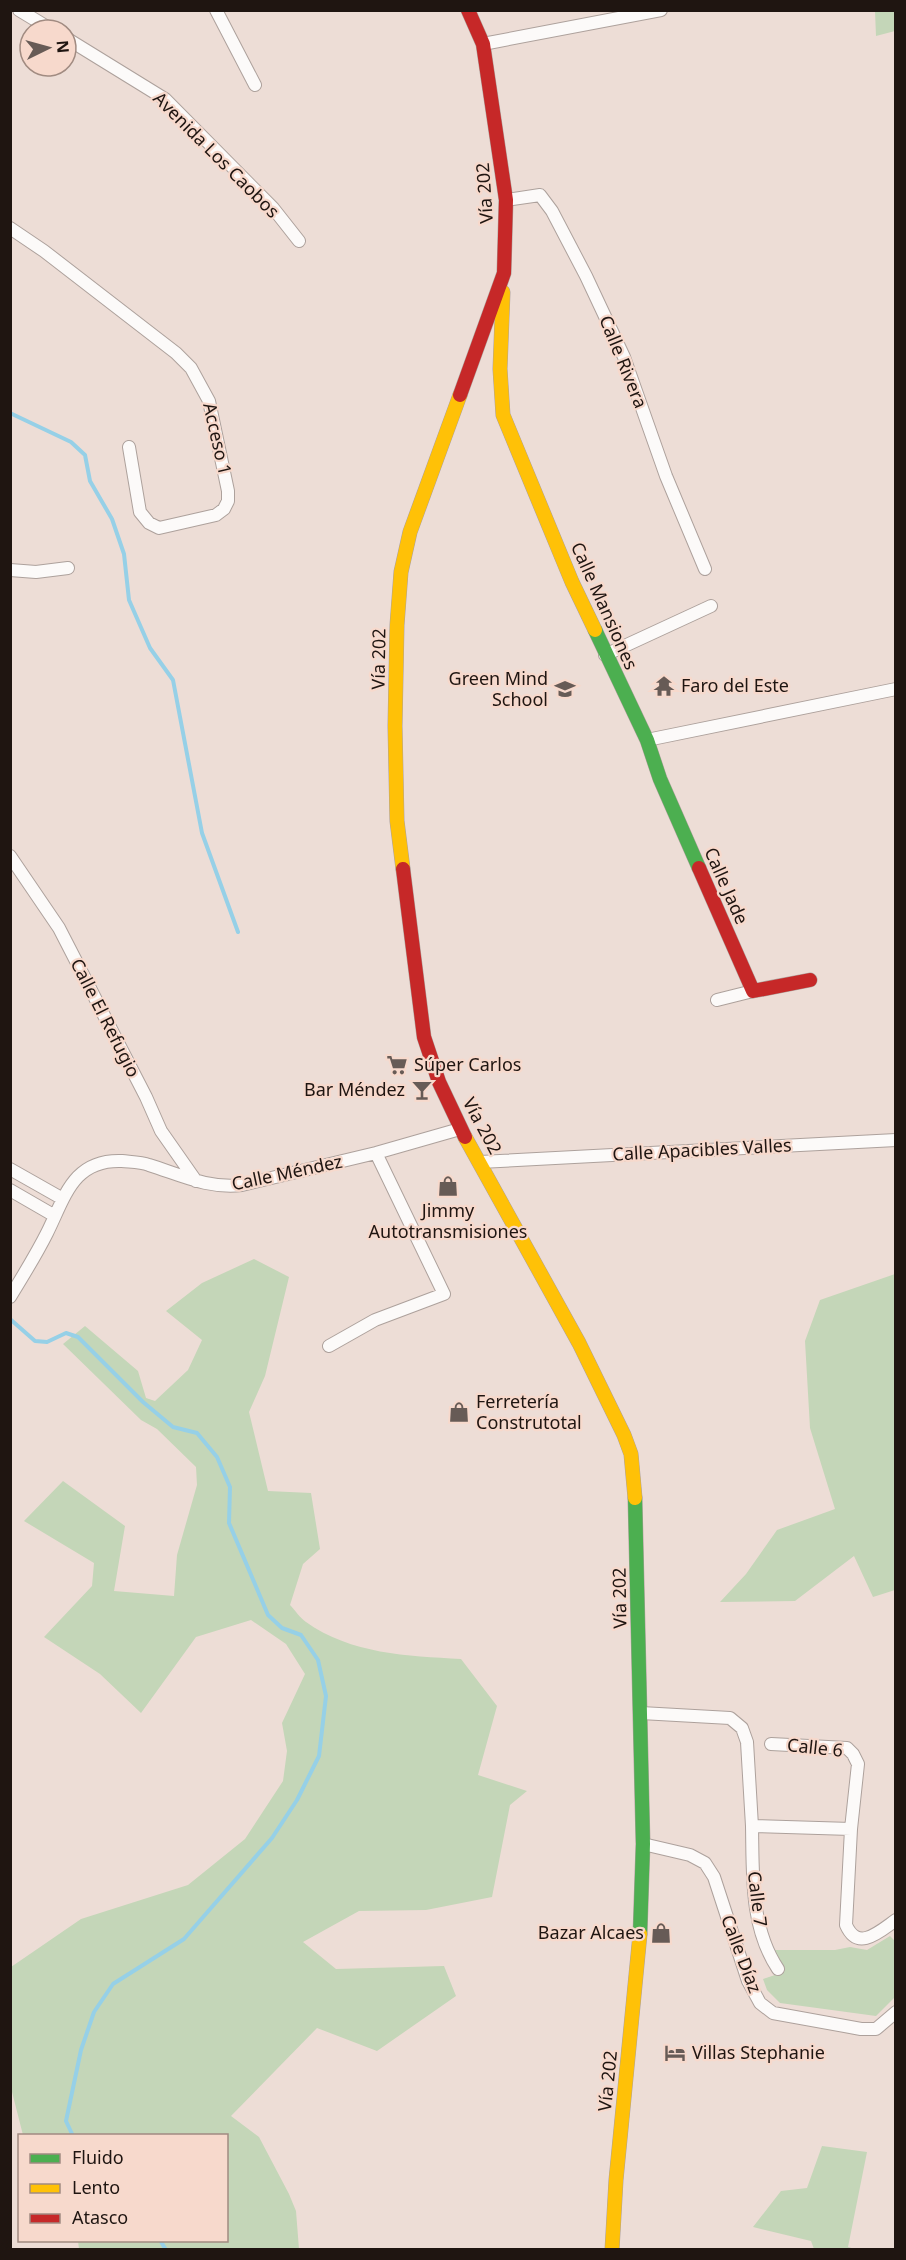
<svg xmlns="http://www.w3.org/2000/svg" width="906" height="2260" viewBox="0 0 906 2260" font-family="'Noto Sans',sans-serif">
<style>
.green{fill:#c4d6b8}
.lines{fill:none;stroke-linecap:round;stroke-linejoin:round}
.stream{stroke:#96d0e7;stroke-width:4}
.street-casing{stroke:#ada19c;stroke-width:14}
.fast-casing{stroke:#ada19c;stroke-width:15}
.slow-casing{stroke:#ada19c;stroke-width:15}
.jam-casing{stroke:#ada19c;stroke-width:15}
.street{stroke:#fcfaf9;stroke-width:12}
.fast{stroke:#4caf50;stroke-width:14}
.slow{stroke:#ffc107;stroke-width:14}
.jam{stroke:#c62828;stroke-width:14}
.labels{text-anchor:middle;stroke-width:4.5;stroke-linejoin:round;paint-order:stroke}
.street-label{font-size:18px;fill:#1f1511;stroke:#f7d9cc}
.poi-label{font-size:18px;fill:#1f1511;stroke:#f7d9cc;text-anchor:start}
</style>
<rect width="100%" height="100%" fill="#edddd6"/>
<path class="green" d="M 875,11 L 895,11 L 895,31 L 876,36 Z
M 254,1259 L 289,1277 L 265,1376 L 249,1412 L 268,1491 L 311,1493 L 320,1549 L 303,1564 L 290,1605 C 295,1610 300,1618 306,1622 C 351,1654 407,1656 461,1659 L 497,1706 L 478,1775 L 527,1791 L 510,1805 L 492,1897 L 426,1910 L 359,1911 L 303,1942 L 336,1969 L 444,1966 L 456,1996 L 377,2051 L 317,2028 L 231,2116 L 259,2137 L 289,2194 L 296,2211 L 299,2249 L 79,2249 L 78,2241 L 226,2240 L 226,2136 L 23,2135 L 11,2088 L 11,1967 L 81,1919 L 188,1885 L 245,1839 L 283,1781 L 287,1751 L 282,1723 L 305,1674 L 286,1644 L 251,1620 L 196,1637 L 141,1713 L 100,1674 L 44,1637 L 92,1586 L 94,1563 L 24,1521 L 63,1481 L 125,1526 L 114,1591 L 174,1596 L 177,1555 L 197,1485 L 196,1467 L 157,1429 L 141,1420 L 63,1344 L 85,1326 L 138,1371 L 146,1398 L 155,1401 L 188,1370 L 202,1340 L 166,1311 L 202,1283 Z
M 895,1274 L 895,1590 L 873,1597 L 854,1556 L 795,1601 L 720,1602 L 746,1574 L 777,1530 L 835,1509 L 810,1428 L 805,1341 L 820,1300 Z
M 890,1936 L 895,1941 L 895,1997 L 876,2016 L 780,2003 L 767,1990 L 763,1979 L 784,1972 L 773,1950 L 835,1950 L 850,1947 L 867,1950 Z
M 822,2146 L 867,2152 L 848,2247 L 855,2249 L 814,2249 L 811,2241 L 753,2227 L 781,2191 L 807,2188 Z"/>
<g class="lines">
<path class="stream" d="M 10,413 L 71,442 L 85,455 L 90,481 L 112,519 L 124,554 L 129,600 L 150,648 L 173,680 L 202,833 L 238,932
M 10,1319 L 35,1341 L 47,1342 L 66,1333 L 78,1337 L 143,1402 L 173,1427 L 197,1433 L 217,1457 L 230,1487 L 229,1523 L 268,1615 L 282,1628 L 301,1635 L 318,1660 L 326,1696 L 319,1756 L 297,1800 L 272,1838 L 184,1939 L 113,1984 L 94,2012 L 81,2050 L 66,2121 L 73,2136
M 160,2240 L 166,2250"/>
<g class="street-casing">
<path id="street" d="M 19,10 L 52,30
M 216,10 L 255,85
M 66,38 L 165,99 L 273,208 L 299,241
M 483,44 L 661,10
M 506,200 L 540,195 L 552,211 L 586,276 L 624,357 L 666,476 L 705,569
M 10,228 L 44,251 L 176,353 L 191,368 L 209,401 L 228,491 L 228,501 L 224,509 L 216,515 L 159,528 L 149,523 L 140,512 L 129,447
M 10,570 L 36,572 L 68,568
M 605,655 L 711,606
M 647,740 L 896,689
M 10,856 L 59,928 L 146,1097 L 161,1131 L 196,1181
M 717,1000 L 753,991
M 480,1162 L 896,1140
M 10,1169 L 63,1199
M 10,1190 L 55,1216
M 10,1297 C 23,1276 36,1255 47,1233 C 65,1197 73,1159 122,1161 C 131,1162 141,1162 149,1165 C 181,1175 208,1189 242,1185 L 376,1153 L 460,1129
M 329,1346 L 375,1320 L 444,1294 L 376,1153
M 641,1713 L 730,1718 L 742,1728 L 747,1742 L 752,1826 L 851,1829 L 846,1925 C 858,1952 879,1932 896,1920
M 771,1744 L 847,1748 L 853,1754 L 858,1764 L 851,1829
M 752,1826 C 753,1875 750,1927 778,1969
M 643,1844 L 690,1855 L 705,1863 L 714,1877 L 748,1981 L 760,2003 L 773,2013 L 861,2029 L 876,2029 L 896,2012"/>
</g>
<g class="fast-casing">
<path id="fast" d="M 595,630 L 647,740 L 660,779 L 699,868
M 635,1498 L 643,1844 L 640,1934"/>
</g>
<g class="slow-casing">
<path id="slow" d="M 503,292 L 500,369 L 503,415 L 572,582 L 595,630
M 403,869 L 397,821 L 395,726 L 397,625 L 401,572 L 410,532 L 460,395
M 465,1137 L 579,1343 L 624,1435 L 631,1454 L 635,1498
M 612,2250 L 616,2180 L 640,1934"/>
</g>
<g class="jam-casing">
<path id="jam" d="M 460,395 L 504,273 L 506,200 L 483,44 L 468,10
M 699,868 L 753,991 L 810,980
M 403,869 L 424,1037 L 439,1082 L 465,1137"/>
</g>
<use href="#street" class="street"/>
<use href="#fast" class="fast"/>
<use href="#slow" class="slow"/>
<use href="#jam" class="jam"/>
</g>
<defs>
<g id="temple-bare" transform="scale(1.62)"><path d="M0-6L5-2H3V0L6.5 2.5H4V6H1.5V3h-3V6H-4V2.5H-6.5L-3 0V-2H-5Z" fill="#675b56" stroke="#f7d9cc" stroke-width="2.5" paint-order="stroke"/></g>
<g id="school-bare" transform="scale(1.62)"><path d="M0-5L7-2L0 1L-7-2ZM-4 1L0 2.5L4 1V4Q0 6-4 4Z" fill="#675b56" stroke="#f7d9cc" stroke-width="2.5" paint-order="stroke"/></g>
<g id="supermarket-bare" transform="scale(1.62)"><path d="M-6-5.5h2.5l.6 2H6L4.5 2H-2.5L-4.4-4H-6ZM-1.5 3.2a1.3 1.3 0 1 0 .1 0ZM3 3.2a1.3 1.3 0 1 0 .1 0Z" fill="#675b56" stroke="#f7d9cc" stroke-width="2.5" paint-order="stroke"/></g>
<g id="bar-bare" transform="scale(1.62)"><path d="M-6-5H6L.8 .8V4.5H3.5V6h-7V4.5H-.8V.8Z" fill="#675b56" stroke="#f7d9cc" stroke-width="2.5" paint-order="stroke"/></g>
<g id="shop-bare" transform="scale(1.62)"><path d="M-5-2.5h2.3a2.7 3.5 0 0 1 5.4 0H5L5.5 6h-11ZM-1.5-2.5h3a1.5 2.3 0 0 0-3 0Z" fill="#675b56" stroke="#f7d9cc" stroke-width="2.5" paint-order="stroke"/></g>
<g id="hotel-bare" transform="scale(1.62)"><path d="M-6-4.5h1.5V1H6V5H4.5V3h-9V5H-6ZM-4 0a1.8 1.8 0 1 1 3.6 0ZM.5 0V-2.5h3Q6-2.5 6 0Z" fill="#675b56" stroke="#f7d9cc" stroke-width="2.5" paint-order="stroke"/></g>
</defs>
<g fill-rule="evenodd">
<use href="#temple-bare" x="664" y="686"/>
<use href="#school-bare" x="565" y="689"/>
<use href="#supermarket-bare" x="397" y="1065"/>
<use href="#bar-bare" x="422" y="1090"/>
<use href="#shop-bare" x="448" y="1186"/>
<use href="#shop-bare" x="459" y="1412"/>
<use href="#shop-bare" x="661" y="1933"/>
<use href="#hotel-bare" x="675" y="2053"/>
</g>
<g class="labels">
<g class="street-label">
<text transform="translate(216 155) rotate(45)" y="6">Avenida Los Caobos</text>
<text transform="translate(485 193) rotate(-94)" y="6">Vía 202</text>
<text transform="translate(623 362) rotate(68)" y="6">Calle Rivera</text>
<text transform="translate(217 439) rotate(77)" y="6">Acceso 1</text>
<text transform="translate(604 606) rotate(66)" y="6">Calle Mansiones</text>
<text transform="translate(379 659) rotate(-89)" y="6">Vía 202</text>
<text transform="translate(726 886) rotate(66)" y="6">Calle Jade</text>
<text transform="translate(105 1018) rotate(63)" y="6">Calle El Refugio</text>
<text transform="translate(482 1126) rotate(62)" y="6">Vía 202</text>
<text transform="translate(702 1150) rotate(-3)" y="6">Calle Apacibles Valles</text>
<text transform="translate(287 1173) rotate(-12)" y="6">Calle Méndez</text>
<text transform="translate(620 1598) rotate(-91)" y="6">Vía 202</text>
<text transform="translate(815 1748) rotate(6)" y="6">Calle 6</text>
<text transform="translate(757 1899) rotate(83)" y="6">Calle 7</text>
<text transform="translate(741 1954) rotate(69)" y="6">Calle Díaz</text>
<text transform="translate(608 2081) rotate(-84)" y="6">Vía 202</text>
</g>
<g class="poi-label">
<text x="548" y="685" text-anchor="end">Green Mind<tspan x="548" dy="21">School</tspan></text>
<text x="681" y="692">Faro del Este</text>
<text x="414" y="1071">Súper Carlos</text>
<text x="405" y="1096" text-anchor="end">Bar Méndez</text>
<text x="448" y="1217" text-anchor="middle">Jimmy<tspan x="448" dy="21">Autotransmisiones</tspan></text>
<text x="476" y="1408">Ferretería<tspan x="476" dy="21">Construtotal</tspan></text>
<text x="644" y="1939" text-anchor="end">Bazar Alcaes</text>
<text x="692" y="2059">Villas Stephanie</text>
</g>
</g>
<rect width="906" height="2260" fill="none" stroke="#1f1511" stroke-width="24"/>
<rect x="18" y="2134" width="210" height="108" fill="#f7d9cc" stroke="#a18b81" stroke-width="1.5"/>
<rect x="30" y="2154" width="30" height="9" fill="#4caf50" stroke="#a18b81" stroke-width="1.5"/>
<text x="72" y="2164" font-size="18" fill="#1f1511">Fluido</text>
<rect x="30" y="2184" width="30" height="9" fill="#ffc107" stroke="#a18b81" stroke-width="1.5"/>
<text x="72" y="2194" font-size="18" fill="#1f1511">Lento</text>
<rect x="30" y="2214" width="30" height="9" fill="#c62828" stroke="#a18b81" stroke-width="1.5"/>
<text x="72" y="2224" font-size="18" fill="#1f1511">Atasco</text>
<g transform="translate(48 48) rotate(85)"><circle r="28" fill="#f7d9cc" stroke="#a18b81" stroke-width="1.5"/>
<path d="M0-4.5L10 22L0 15L-10 22Z" fill="#675b56"/>
<text y="-9" font-size="16" font-weight="bold" text-anchor="middle" fill="#1f1511">N</text>
</g>
</svg>
